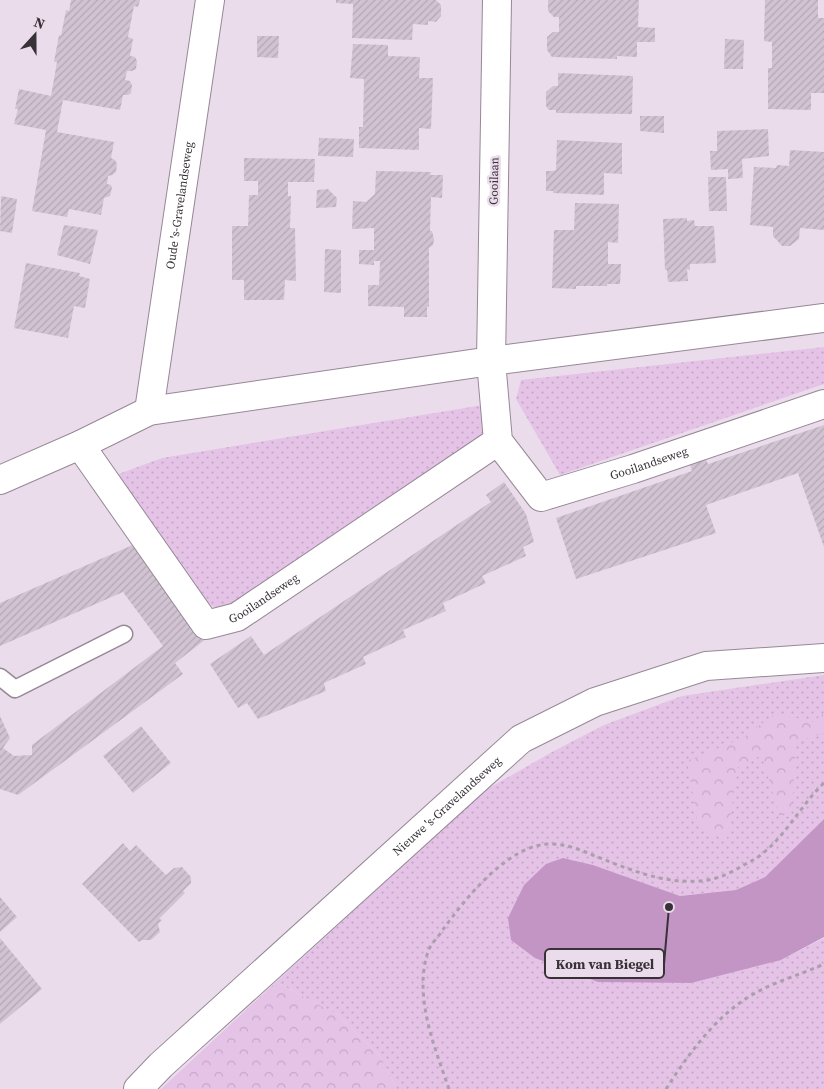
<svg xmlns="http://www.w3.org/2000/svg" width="824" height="1089" viewBox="0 0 824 1089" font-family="'Source Serif 4',serif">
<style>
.grass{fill:url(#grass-dots)}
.forest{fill:url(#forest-crowns)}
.water{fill:#c295c5}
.building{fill:url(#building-hatch)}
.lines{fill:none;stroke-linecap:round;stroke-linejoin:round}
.lane-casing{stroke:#968897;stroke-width:19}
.street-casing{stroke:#968897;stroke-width:30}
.path{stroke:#ab9fac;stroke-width:3;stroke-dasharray:4 4;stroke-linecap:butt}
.lane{stroke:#fff;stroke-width:16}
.street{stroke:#fff;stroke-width:28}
.labels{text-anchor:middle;stroke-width:5;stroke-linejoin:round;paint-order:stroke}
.street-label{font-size:12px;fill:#383238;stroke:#ebdcec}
.leader{fill:none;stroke:#383238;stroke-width:2}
.callout-dot{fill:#383238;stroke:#ebdcec;stroke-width:2}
.callout{fill:#ebdcec;stroke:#383238;stroke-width:2}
.callout-label{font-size:14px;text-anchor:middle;font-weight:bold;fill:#383238}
</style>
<defs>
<pattern id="grass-dots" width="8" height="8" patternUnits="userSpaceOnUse" patternTransform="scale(1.25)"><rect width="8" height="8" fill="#e5c3e7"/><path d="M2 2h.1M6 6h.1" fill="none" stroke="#c5a8c7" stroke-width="1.8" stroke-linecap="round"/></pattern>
<pattern id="forest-crowns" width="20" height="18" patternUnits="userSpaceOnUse" patternTransform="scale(1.25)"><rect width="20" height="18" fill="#e5c3e7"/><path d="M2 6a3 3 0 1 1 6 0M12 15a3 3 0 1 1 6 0" fill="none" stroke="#c5a8c7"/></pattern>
<pattern id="building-hatch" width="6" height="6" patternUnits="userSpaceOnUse" patternTransform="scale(1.25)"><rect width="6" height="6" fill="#d1c3d2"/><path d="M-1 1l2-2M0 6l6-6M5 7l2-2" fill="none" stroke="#b4a8b5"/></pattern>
</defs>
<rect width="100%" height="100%" fill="#ebdcec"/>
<path class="grass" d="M 824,347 L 824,384 L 560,475 L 516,399 L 521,380 Z
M 483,405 L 486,435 L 227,611 L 209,605 L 116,475 L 162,458 Z
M 824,675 L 824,819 L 765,877 L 736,890 L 680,896 L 593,865 L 563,858 L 781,960 L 824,938 L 824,1089 L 397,1089 L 380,1056 L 338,1015 L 276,982 L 484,791 L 552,752 L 604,725 L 682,696 Z"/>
<path class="forest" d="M 776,713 L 813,722 L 824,713 L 824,733 L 796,742 L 792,808 L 780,819 L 762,755 L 738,767 L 727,839 L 699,829 L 687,761 L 743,738 Z
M 276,982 L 338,1015 L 380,1056 L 397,1089 L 161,1089 Z"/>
<path class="water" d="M 824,819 L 824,937 L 781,960 L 691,983 L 598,982 L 535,958 L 511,940 L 508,918 L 524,885 L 546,864 L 563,858 L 593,865 L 680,896 L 736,890 L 765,877 Z"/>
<path class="building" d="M 71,0 L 140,0 L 138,7 L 134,6 L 128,37 L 133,39 L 130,56 L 135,57 L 137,61 L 136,69 L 132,71 L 127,71 L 125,80 L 130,81 L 132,85 L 131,93 L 128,95 L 123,95 L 120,110 L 63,100 L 57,132 L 114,142 L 111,158 L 115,160 L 117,164 L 116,172 L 112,175 L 108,176 L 107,184 L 111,185 L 112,188 L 110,196 L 104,198 L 101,215 L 69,209 L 67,217 L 32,211 L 46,130 L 14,124 L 18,109 L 15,109 L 19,89 L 51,96 L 57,62 L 54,62 L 59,35 L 61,36 L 66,10 L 69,11 Z
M 336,0 L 436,0 L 441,5 L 441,16 L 436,22 L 428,21 L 428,25 L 413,24 L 412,40 L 352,38 L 353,4 L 336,3 Z
M 548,0 L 639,0 L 638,27 L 655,28 L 655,42 L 637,42 L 637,57 L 617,56 L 617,59 L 552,57 L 547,50 L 547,37 L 553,32 L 559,32 L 559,17 L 554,17 L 548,11 Z
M 765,0 L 818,0 L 818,18 L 824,18 L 824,93 L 811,93 L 811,110 L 768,109 L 768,68 L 772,68 L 772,42 L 764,41 Z
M 257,36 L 279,36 L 278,58 L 257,57 Z
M 725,39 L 744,40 L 743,69 L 724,69 Z
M 353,44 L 388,45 L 388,56 L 420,57 L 419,78 L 433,78 L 431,129 L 419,128 L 419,150 L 359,148 L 359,127 L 363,127 L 364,79 L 350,78 Z
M 558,73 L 633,76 L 632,114 L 556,113 L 556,110 L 549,110 L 546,106 L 546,92 L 553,86 L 558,86 Z
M 640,116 L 664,116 L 664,133 L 640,131 Z
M 768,129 L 769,156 L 742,159 L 743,178 L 728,179 L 728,169 L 711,170 L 710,151 L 717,151 L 717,131 Z
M 319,138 L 354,139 L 353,157 L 318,156 Z
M 557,140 L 622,143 L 622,174 L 604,173 L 604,195 L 553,193 L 553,191 L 546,191 L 546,171 L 553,171 L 556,170 Z
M 790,150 L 824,152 L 824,230 L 800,228 L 799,239 L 790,246 L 782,246 L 773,236 L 773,227 L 750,225 L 754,167 L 776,168 L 777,165 L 789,166 Z
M 244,158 L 315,159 L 314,182 L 288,182 L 288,196 L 291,196 L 290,228 L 295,228 L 296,281 L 285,280 L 284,300 L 244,300 L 244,280 L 232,280 L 232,226 L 248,226 L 249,195 L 258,195 L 258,181 L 244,181 Z
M 376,171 L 431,172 L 430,175 L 443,175 L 442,198 L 431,197 L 430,231 L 432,231 L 434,239 L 433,245 L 429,248 L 429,307 L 427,306 L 427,317 L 404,317 L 404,307 L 368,306 L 368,285 L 379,285 L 380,261 L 374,261 L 374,265 L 359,264 L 359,250 L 374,250 L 374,228 L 352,229 L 353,201 L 366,202 L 375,194 Z
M 708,177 L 726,177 L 727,211 L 709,211 Z
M 328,189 L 337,198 L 336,207 L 316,208 L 317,190 Z
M 1,196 L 17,199 L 12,233 L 0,231 Z
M 575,203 L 619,204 L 618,243 L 608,242 L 608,264 L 621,264 L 620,284 L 607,284 L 607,286 L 576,286 L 576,289 L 552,288 L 554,230 L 574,230 Z
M 687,218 L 687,221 L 694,220 L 695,226 L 714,226 L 716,263 L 690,264 L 690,270 L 687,269 L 688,281 L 668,282 L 667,270 L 665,270 L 663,219 Z
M 64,225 L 98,230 L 90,264 L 57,255 Z
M 325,249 L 341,250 L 341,293 L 324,292 Z
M 26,263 L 80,273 L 79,276 L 90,279 L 85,308 L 74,306 L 68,338 L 14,328 Z
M 824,425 L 824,547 L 798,473 L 706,505 L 716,533 L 576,579 L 556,518 L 692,471 L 689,461 L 704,456 L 708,464 Z
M 504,482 L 526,514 L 534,542 L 523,547 L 526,556 L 482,576 L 486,583 L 443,603 L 446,611 L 403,630 L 406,637 L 363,657 L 366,664 L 324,683 L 326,691 L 258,719 L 247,703 L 238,708 L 210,664 L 251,636 L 264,655 L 491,502 L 486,495 Z
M 135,544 L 141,556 L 143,555 L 206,639 L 175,663 L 183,674 L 77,752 L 18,795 L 0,789 L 0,716 L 10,738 L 3,748 L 14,756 L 32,755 L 32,745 L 163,646 L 123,592 L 0,646 L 0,603 Z
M 141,726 L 171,763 L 133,793 L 103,756 Z
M 123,843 L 130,851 L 136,845 L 166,875 L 174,868 L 182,867 L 191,877 L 191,883 L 183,891 L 185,893 L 159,919 L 162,920 L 158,924 L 160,932 L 151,940 L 142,940 L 139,942 L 82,884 Z
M 0,897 L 17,917 L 0,932 Z
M 0,938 L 42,989 L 0,1024 Z"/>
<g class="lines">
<g class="lane-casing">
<path id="lane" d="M 0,677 L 15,689 L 124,634"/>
</g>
<g class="street-casing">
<g id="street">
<path id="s1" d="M 497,0 L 491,361 L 498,441 L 541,497 L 633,469 L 824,404"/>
<path id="s2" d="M 149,411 L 210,0"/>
<path id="s3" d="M 80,445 L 206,625 L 237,617 L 498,441"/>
<path d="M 0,480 L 80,445 L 149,411 L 491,361 L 824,318"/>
<path id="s4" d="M 138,1089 L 161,1065 L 521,739 L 595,702 L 706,666 L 824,658"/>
</g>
</g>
<path class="path" d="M 449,1089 C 437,1054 423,1020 423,983 C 423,973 425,959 429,949 C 432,943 438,937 442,931 C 464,900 509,843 551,844 C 566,844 581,850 595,856 C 631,870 667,886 708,880 C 720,878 732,872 742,866 C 749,862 756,859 762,854 C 787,834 801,805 824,783
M 666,1089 C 688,1055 714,1018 750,996 C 773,982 800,975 824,964"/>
<use href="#lane" class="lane"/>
<use href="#street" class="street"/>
</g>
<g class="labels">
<g class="street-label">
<text transform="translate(494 181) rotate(-89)" y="4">Gooilaan</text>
<text dy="4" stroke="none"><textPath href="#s2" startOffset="208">Oude 's-Gravelandseweg</textPath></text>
<text dy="4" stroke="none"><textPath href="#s1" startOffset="625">Gooilandseweg</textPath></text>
<text dy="4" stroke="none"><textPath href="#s3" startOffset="284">Gooilandseweg</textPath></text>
<text dy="4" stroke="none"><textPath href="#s4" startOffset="419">Nieuwe 's-Gravelandseweg</textPath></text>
</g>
</g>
<path class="leader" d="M669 907L664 964"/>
<circle class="callout-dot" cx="669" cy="907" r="5"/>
<rect class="callout" x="545" y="949" width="119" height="29" rx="5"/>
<g class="callout-label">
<text x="605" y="969">Kom van Biegel</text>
</g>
<g transform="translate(35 35) rotate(21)" stroke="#ebdcec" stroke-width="4" paint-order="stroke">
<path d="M0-4L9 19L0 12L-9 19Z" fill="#383238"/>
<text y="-8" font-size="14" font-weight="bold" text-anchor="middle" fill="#383238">N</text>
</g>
</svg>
